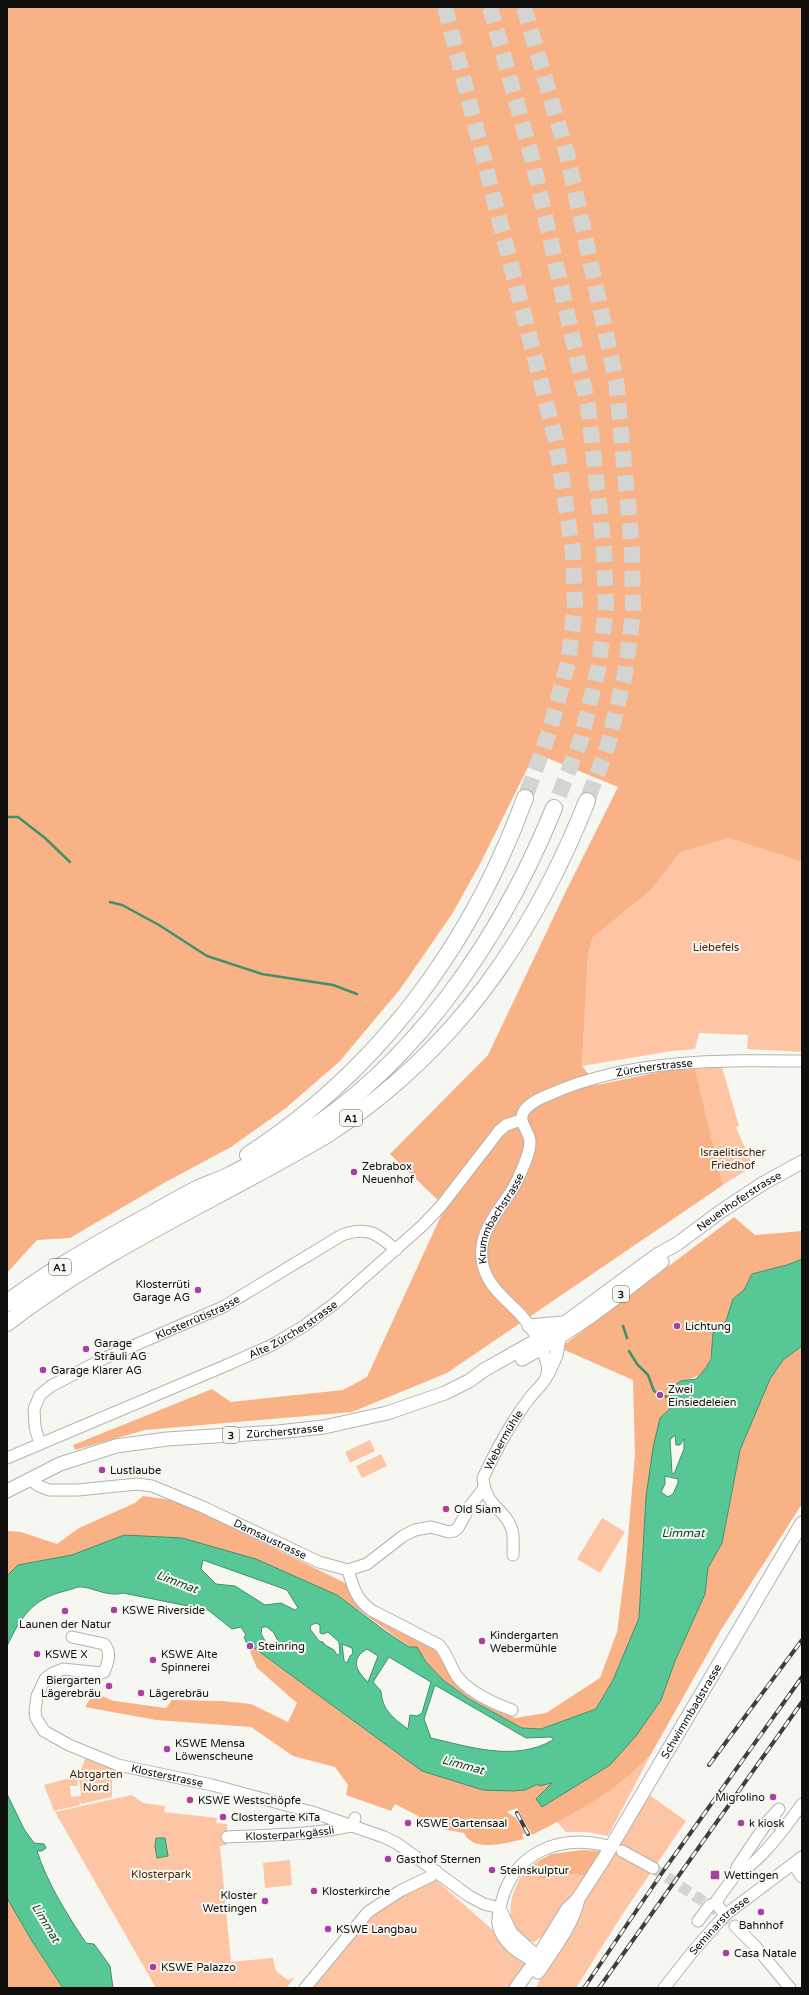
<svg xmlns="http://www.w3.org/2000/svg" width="809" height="1995" viewBox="0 0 809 1995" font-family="'Varela Round',sans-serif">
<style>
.green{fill:#fdc5a4}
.forest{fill:#f9b186}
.water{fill:#57c895;stroke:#41906c;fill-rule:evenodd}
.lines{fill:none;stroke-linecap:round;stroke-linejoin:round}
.stream{stroke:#41906c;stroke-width:2.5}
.minor-tunnel{stroke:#d4d4d0;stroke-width:11;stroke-dasharray:11 5.5;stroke-linecap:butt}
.highway-tunnel{stroke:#d4d4d0;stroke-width:16;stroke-dasharray:16 8;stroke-linecap:butt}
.minor-casing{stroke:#b3b3af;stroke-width:13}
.major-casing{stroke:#b3b3af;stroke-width:15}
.highway-casing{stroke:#b3b3af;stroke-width:18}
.minor{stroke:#fff;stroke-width:11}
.major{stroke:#fff;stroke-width:13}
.highway{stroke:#fff;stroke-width:16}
.rail-casing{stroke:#3e3e3b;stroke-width:4}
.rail{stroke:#f7f7f2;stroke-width:2.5;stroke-dasharray:8;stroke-linecap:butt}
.poi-dot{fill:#a83fa2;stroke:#f7f7f2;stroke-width:1.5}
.labels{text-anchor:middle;stroke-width:4;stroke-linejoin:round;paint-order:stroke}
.shield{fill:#f7f7f2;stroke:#555552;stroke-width:1}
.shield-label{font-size:10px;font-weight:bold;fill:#0f0f0d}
.park-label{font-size:11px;fill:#47250d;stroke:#f7f7f2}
.street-label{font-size:11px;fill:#0f0f0d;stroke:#f7f7f2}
.poi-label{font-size:11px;fill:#0f0f0d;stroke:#f7f7f2;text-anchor:start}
.water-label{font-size:12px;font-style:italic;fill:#0e3f2a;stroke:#f7f7f2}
</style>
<rect width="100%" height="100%" fill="#f7f7f2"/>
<path class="green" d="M 729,838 L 802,862 L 802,1052 L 747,1049 L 748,1035 L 699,1033 L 695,1049 L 672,1051 L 582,1066 L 588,956 L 593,937 L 650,891 L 679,852 Z
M 722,1067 L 739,1126 L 736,1127 L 753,1166 L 723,1185 L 695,1069 Z
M 370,1440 L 375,1451 L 350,1463 L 345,1452 Z
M 381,1454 L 387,1466 L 362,1478 L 356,1466 Z
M 602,1518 L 625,1532 L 600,1573 L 577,1559 Z
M 651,1754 L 608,1836 L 587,1832 L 566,1832 L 557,1822 C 591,1802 624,1784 651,1754 Z
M 86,1756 L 112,1767 L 112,1797 L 81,1804 L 79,1798 L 80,1805 L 54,1811 L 44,1785 L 77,1776 L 78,1786 L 70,1786 L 71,1797 L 81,1796 L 79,1775 Z
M 648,1794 L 686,1821 L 624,1912 L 576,1988 L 536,1988 L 546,1967 Z
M 132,1795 L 143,1803 L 165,1806 L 164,1812 L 217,1818 L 216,1823 L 227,1824 L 227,1845 L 220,1846 L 231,1962 L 273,1958 L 276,1971 L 288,1980 L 295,1977 L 286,1988 L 156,1988 L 55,1812 Z
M 290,1860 L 292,1885 L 265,1888 L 263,1863 Z
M 540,1860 L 537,1866 L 540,1879 C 555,1876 569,1872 585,1876 L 546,1934 L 534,1942 C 495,1934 510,1873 540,1860 Z
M 435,1879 L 495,1932 L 509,1952 L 529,1966 L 513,1988 L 310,1988 L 377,1908 Z"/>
<path class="forest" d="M 7,7 L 802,7 L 802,862 L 729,838 L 680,852 L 650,891 L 593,937 L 588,956 L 582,1066 L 597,1085 L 669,1070 L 695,1069 L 723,1185 L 447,1373 L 352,1412 L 145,1430 L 75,1450 L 73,1445 L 212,1389 L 231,1402 L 343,1390 L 367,1377 L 445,1207 L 390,1154 L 488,1055 L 565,893 L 618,787 L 535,753 L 479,866 L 452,914 L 401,988 L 340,1061 L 286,1108 L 231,1147 L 164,1183 L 70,1238 L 37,1240 L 7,1273 Z
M 734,1217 L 755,1235 L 802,1231 L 802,1259 L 787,1265 L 752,1275 L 744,1290 L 733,1299 L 726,1321 L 713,1333 C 711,1360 712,1376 681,1381 L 674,1405 L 660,1418 L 646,1497 L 639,1618 L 613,1680 L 596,1709 L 541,1729 L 522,1728 L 469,1699 L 443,1680 L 426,1662 L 424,1657 L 337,1595 L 123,1535 L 72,1555 L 18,1565 L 7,1576 L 7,1531 L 21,1532 L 57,1544 L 79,1528 L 135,1503 L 143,1496 L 178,1501 L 343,1582 L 442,1653 L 465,1693 L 515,1718 L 546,1713 L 600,1678 L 617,1632 L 626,1562 L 635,1454 L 633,1380 L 560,1348 Z
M 802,1346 L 802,1504 L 721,1630 L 651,1754 C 619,1790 575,1813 532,1835 L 517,1808 L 507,1812 L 516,1818 L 525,1833 L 522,1835 L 524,1839 C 507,1843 473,1853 464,1833 L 443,1829 L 395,1804 L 391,1811 L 346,1795 L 348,1785 L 335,1767 L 293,1756 L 251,1727 L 156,1720 L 85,1707 L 94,1693 L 114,1701 L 166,1708 L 172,1700 L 222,1701 L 251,1704 L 288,1722 L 297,1703 L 257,1668 L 246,1642 L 422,1771 L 525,1790 L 538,1784 L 541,1785 L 552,1783 L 536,1799 L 542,1807 L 661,1700 L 675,1661 L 705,1594 L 708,1568 L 722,1543 L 740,1450 L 770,1379 L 783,1360 Z
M 582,1850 L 601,1851 L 585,1876 C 569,1872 555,1876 540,1879 L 537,1866 L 540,1860 L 552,1854 Z
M 7,1898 L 32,1941 L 63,1988 L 7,1988 Z"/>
<path class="water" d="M 802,1259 L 802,1346 L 783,1360 L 770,1379 L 740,1450 L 722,1543 L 708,1568 L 705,1594 L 675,1661 L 661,1700 L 636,1736 L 610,1765 L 542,1807 L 536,1799 L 552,1783 L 539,1786 L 538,1784 L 525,1790 L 512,1791 L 483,1790 L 422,1771 L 246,1642 L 244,1637 L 246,1635 L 241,1627 L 232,1629 L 208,1610 L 123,1593 C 109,1597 96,1589 83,1587 C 78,1586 70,1590 65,1591 C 32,1599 21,1617 7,1646 L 7,1576 L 18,1565 L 72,1555 L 124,1535 L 182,1538 L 256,1559 L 337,1595 L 385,1631 L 409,1647 L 417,1647 L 426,1662 L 443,1680 L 469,1699 L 522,1728 L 541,1729 L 596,1709 L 613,1680 L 639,1618 L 646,1497 L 653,1448 L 660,1418 L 674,1405 L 668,1399 L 672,1395 L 671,1388 L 681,1381 L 696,1379 L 706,1368 L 711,1359 L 713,1333 L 726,1321 L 733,1299 L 744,1290 L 752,1274 L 787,1265 ZM 675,1435 L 676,1445 L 680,1445 L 684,1439 L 684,1449 L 674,1474 L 672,1473 L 670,1440 ZM 665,1476 L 678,1479 L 678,1483 L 673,1494 L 668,1497 L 661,1492 L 665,1484 ZM 203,1560 L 287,1590 L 298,1608 L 295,1610 L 281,1603 L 265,1605 L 235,1586 L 216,1584 L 201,1569 ZM 316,1623 L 320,1625 L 320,1633 L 323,1634 L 328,1632 L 339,1642 L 340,1654 L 337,1655 L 334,1650 L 325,1645 L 323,1642 L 319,1641 L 310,1629 L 311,1625 ZM 262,1627 L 267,1627 L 274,1633 L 281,1647 L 267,1644 L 261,1634 ZM 342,1644 L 352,1648 L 353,1653 L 350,1656 L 347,1663 L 344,1661 ZM 367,1649 L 378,1656 L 368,1682 C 357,1672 349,1659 367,1649 ZM 389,1657 L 431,1682 L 422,1713 L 417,1716 L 410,1715 L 408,1729 C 393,1718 382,1710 381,1691 L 373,1682 ZM 435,1685 L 526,1738 L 550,1737 L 553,1738 L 553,1740 C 515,1762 470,1747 431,1738 L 424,1719 Z
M 7,1794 L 24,1829 L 34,1843 L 44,1844 L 46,1848 L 42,1851 L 37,1851 C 48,1885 67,1914 86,1943 L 94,1944 L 110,1966 L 113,1988 L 63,1988 L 32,1941 L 7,1898 Z
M 156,1838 L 165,1838 L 168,1856 L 157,1858 L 155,1846 Z"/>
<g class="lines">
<path class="stream" d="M 7,817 L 18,817 L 45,838 L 70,862
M 110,902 L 122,905 L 159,925 L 207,956 L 262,974 L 333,985 L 357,994
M 623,1326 L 627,1338
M 629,1351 L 637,1364 L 648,1375 L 654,1391 L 660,1395 L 672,1398"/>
<path class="minor-tunnel" d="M 653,1868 L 709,1905 L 735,1926"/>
<path class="highway-tunnel" d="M 445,7 L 556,441 L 573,553 L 575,608 L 568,662 L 550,730 L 525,798
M 490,7 L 532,158 L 588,406 L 604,550 L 606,610 L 598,669 L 581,739 L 554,808
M 524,7 L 567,154 L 616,380 L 632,547 L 633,612 L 625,674 L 608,745 L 587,801"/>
<g class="minor-casing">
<g id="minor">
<path id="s1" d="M 40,1444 L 35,1427 L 34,1409 L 40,1395 L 51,1386 L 105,1358 L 223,1307 L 342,1235 C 367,1226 377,1233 396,1250"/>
<path id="s2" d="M 7,1458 L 227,1365 L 272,1345 L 304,1326 L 334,1304 L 423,1225 L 441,1206 L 499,1131 L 506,1125 L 521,1120"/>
<path id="s3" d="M 29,1479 L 39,1486 L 49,1490 L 78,1490 L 137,1484 L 152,1486 L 203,1507 L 319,1562 L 348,1570 L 367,1564 L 403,1536 L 415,1530 L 431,1527 L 449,1532 L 454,1531 L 458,1528 L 470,1506 L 484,1488"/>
<path id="s4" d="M 513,1555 C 513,1548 514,1537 512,1530 C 505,1507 486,1509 483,1478 C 496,1450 512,1420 532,1395 C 537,1389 547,1381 548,1372 C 548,1366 545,1357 543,1351 C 538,1339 530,1325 521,1315 C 506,1299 488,1287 483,1265 C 475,1230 503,1209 517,1181 C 522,1169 530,1155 530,1141 C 529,1131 517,1121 524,1111 C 530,1102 543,1097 553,1093 C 631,1059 719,1060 802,1061"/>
<path d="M 348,1570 C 353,1587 356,1599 371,1610 L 439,1645 C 447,1654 450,1665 456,1675 C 468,1692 493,1703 512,1710"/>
<path id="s5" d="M 72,1637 L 104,1644 C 112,1652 108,1663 104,1672 L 101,1673 L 63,1669 L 53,1673 L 45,1679 L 37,1696 L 35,1711 L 36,1718 L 44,1731 L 69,1745 L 118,1765 L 212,1785 L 312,1812 L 384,1837 L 398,1844 L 469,1896 L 484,1904 L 500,1908"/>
<path d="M 768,1821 L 779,1809"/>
<path id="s6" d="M 227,1837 C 269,1835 311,1835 352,1826 L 355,1818"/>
<path d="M 622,1851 L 653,1868"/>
<path d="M 793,1864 L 802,1877"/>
<path d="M 736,1874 C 758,1866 788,1824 802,1804"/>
<path d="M 500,1908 L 512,1933 L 533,1952 L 542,1965"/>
<path d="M 725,1915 L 718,1906 L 717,1900 L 736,1874 L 737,1867 L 768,1821 L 786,1826"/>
<path d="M 698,1921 L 710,1905 L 717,1903"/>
<path d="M 735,1926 L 756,1947 L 790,1988"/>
<path d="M 541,1965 C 525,1957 501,1945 498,1924 C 497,1917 500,1907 502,1900 C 515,1852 559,1835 604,1845"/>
<path d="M 305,1988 L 368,1912 L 400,1891 L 431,1876 L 436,1871"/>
<path id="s7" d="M 664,1988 L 694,1950 L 725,1915 L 802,1857"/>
</g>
</g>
<g class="major-casing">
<g id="major">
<path d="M 529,1326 L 562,1323"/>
<path d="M 522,1359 C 575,1331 616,1298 662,1262"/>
<path d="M 548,1373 L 556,1355 L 559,1339"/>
<path id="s8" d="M 7,1491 L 60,1464 L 116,1446 L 167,1439 L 278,1432 L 324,1427 L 387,1413 L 445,1393 L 469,1381 L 484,1370 L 555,1330 L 657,1255 L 677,1244 L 720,1212 L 762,1184 L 802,1162"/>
<path d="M 538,1972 C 553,1949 572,1926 578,1899"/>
<path id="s9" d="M 516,1988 L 535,1962 L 567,1910 L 578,1899 L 605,1857 L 802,1523"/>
</g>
</g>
<g class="highway-casing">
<path id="highway" d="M 248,1155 C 379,1070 472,944 525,798
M 7,1303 C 46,1273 90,1248 133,1224 C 154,1213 175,1200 197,1189 C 207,1184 218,1181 228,1176 C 246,1167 264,1157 282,1147 C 410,1073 499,943 554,808
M 7,1323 C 105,1247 222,1197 328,1134 C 454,1052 532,939 587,801"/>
</g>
<use href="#minor" class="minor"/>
<use href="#major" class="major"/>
<use href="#highway" class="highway"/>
<g class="rail-casing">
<path id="rail" d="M 709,1765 L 802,1640
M 517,1813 L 528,1834
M 584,1988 L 664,1870 L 802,1677
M 599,1988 L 802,1702"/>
</g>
<use href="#rail" class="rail"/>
</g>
<g class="poi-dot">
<circle cx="354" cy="1172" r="4"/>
<circle cx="198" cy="1290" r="4"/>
<circle cx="677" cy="1326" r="4"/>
<circle cx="86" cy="1349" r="4"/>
<circle cx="43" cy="1370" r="4"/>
<circle cx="660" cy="1395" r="4"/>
<circle cx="102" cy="1470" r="4"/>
<circle cx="446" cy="1509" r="4"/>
<circle cx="114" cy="1610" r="4"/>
<circle cx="65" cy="1611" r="4"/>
<circle cx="482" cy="1641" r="4"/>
<circle cx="250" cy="1646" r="4"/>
<circle cx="37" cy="1654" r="4"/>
<circle cx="153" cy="1660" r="4"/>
<circle cx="109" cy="1686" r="4"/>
<circle cx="141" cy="1693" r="4"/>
<circle cx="167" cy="1749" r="4"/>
<circle cx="773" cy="1797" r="4"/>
<circle cx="190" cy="1800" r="4"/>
<circle cx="223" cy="1817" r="4"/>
<circle cx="408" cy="1823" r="4"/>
<circle cx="741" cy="1823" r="4"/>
<circle cx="388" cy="1859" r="4"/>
<circle cx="492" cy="1870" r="4"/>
<rect x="710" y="1870" width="10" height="10" rx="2"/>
<circle cx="314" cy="1891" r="4"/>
<circle cx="265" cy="1901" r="4"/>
<circle cx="761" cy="1912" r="4"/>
<circle cx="328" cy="1929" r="4"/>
<circle cx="726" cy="1953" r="4"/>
<circle cx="153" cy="1967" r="4"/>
</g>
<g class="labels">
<g class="shield">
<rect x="340" y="1110" width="22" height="16" rx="3"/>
<rect x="49" y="1259" width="22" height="16" rx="3"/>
<rect x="613" y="1286" width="16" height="16" rx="3"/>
<rect x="223" y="1427" width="16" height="16" rx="3"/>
</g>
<g class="shield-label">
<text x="351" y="1122">A1</text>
<text x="60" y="1271">A1</text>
<text x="621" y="1298">3</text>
<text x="231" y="1439">3</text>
</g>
<g class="park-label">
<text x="716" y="951">Liebefels</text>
<text x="733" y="1156">Israelitischer<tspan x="733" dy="13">Friedhof</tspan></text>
<text x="96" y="1778">Abtgarten<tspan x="96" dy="13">Nord</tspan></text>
<text x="161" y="1878">Klosterpark</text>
</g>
<g class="street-label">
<text dy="4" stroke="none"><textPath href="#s4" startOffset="646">Zürcherstrasse</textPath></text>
<text dy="4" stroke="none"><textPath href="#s8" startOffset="805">Neuenhoferstrasse</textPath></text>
<text dy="4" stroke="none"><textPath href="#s4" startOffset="390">Krummbachstrasse</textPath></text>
<text dy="4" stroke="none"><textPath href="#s1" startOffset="227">Klosterrütistrasse</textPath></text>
<text dy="4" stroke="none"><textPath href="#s2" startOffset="314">Alte Zürcherstrasse</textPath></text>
<text dy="4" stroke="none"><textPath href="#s8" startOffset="288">Zürcherstrasse</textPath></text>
<text dy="4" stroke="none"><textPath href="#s4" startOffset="129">Webermühle</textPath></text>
<text dy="4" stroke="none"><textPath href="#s3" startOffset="256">Damsaustrasse</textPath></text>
<text dy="4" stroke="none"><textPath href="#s9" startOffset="328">Schwimmbadstrasse</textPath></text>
<text dy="4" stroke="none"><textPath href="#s5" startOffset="313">Klosterstrasse</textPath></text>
<text dy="4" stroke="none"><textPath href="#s6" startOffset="63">Klosterparkgässli</textPath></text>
<text dy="4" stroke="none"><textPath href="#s7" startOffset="84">Seminarstrasse</textPath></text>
</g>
<g class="poi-label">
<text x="362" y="1170">Zebrabox<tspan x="362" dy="13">Neuenhof</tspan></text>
<text x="190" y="1288" text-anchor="end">Klosterrüti<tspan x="190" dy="13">Garage AG</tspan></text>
<text x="685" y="1330">Lichtung</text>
<text x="94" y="1347">Garage<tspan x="94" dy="13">Sträuli AG</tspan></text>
<text x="51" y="1374">Garage Klarer AG</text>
<text x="668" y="1393">Zwei<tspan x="668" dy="13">Einsiedeleien</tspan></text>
<text x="110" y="1474">Lustlaube</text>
<text x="454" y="1513">Old Siam</text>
<text x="122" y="1614">KSWE Riverside</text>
<text x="65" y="1628" text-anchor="middle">Launen der Natur</text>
<text x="490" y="1639">Kindergarten<tspan x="490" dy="13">Webermühle</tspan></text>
<text x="258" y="1650">Steinring</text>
<text x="45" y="1658">KSWE X</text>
<text x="161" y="1658">KSWE Alte<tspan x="161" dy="13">Spinnerei</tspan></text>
<text x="101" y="1684" text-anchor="end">Biergarten<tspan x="101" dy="13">Lägerebräu</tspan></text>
<text x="149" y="1697">Lägerebräu</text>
<text x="175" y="1747">KSWE Mensa<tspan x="175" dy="13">Löwenscheune</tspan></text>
<text x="765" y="1801" text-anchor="end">Migrolino</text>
<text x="198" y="1804">KSWE Westschöpfe</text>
<text x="231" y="1821">Clostergarte KiTa</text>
<text x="416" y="1827">KSWE Gartensaal</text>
<text x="749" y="1827">k kiosk</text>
<text x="396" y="1863">Gasthof Sternen</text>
<text x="500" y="1874">Steinskulptur</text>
<text x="724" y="1879">Wettingen</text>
<text x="322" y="1895">Klosterkirche</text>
<text x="257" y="1899" text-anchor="end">Kloster<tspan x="257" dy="13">Wettingen</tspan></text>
<text x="761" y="1929" text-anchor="middle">Bahnhof</text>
<text x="336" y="1933">KSWE Langbau</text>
<text x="734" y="1957">Casa Natale</text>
<text x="161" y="1971">KSWE Palazzo</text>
</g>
<g class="water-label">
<text x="683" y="1537">Limmat</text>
<text transform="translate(177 1582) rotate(21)" y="4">Limmat</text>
<text transform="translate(463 1765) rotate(15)" y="4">Limmat</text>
<text transform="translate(46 1923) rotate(59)" y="4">Limmat</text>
</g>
</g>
<rect width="809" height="1995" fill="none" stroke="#0f0f0d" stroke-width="16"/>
</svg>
